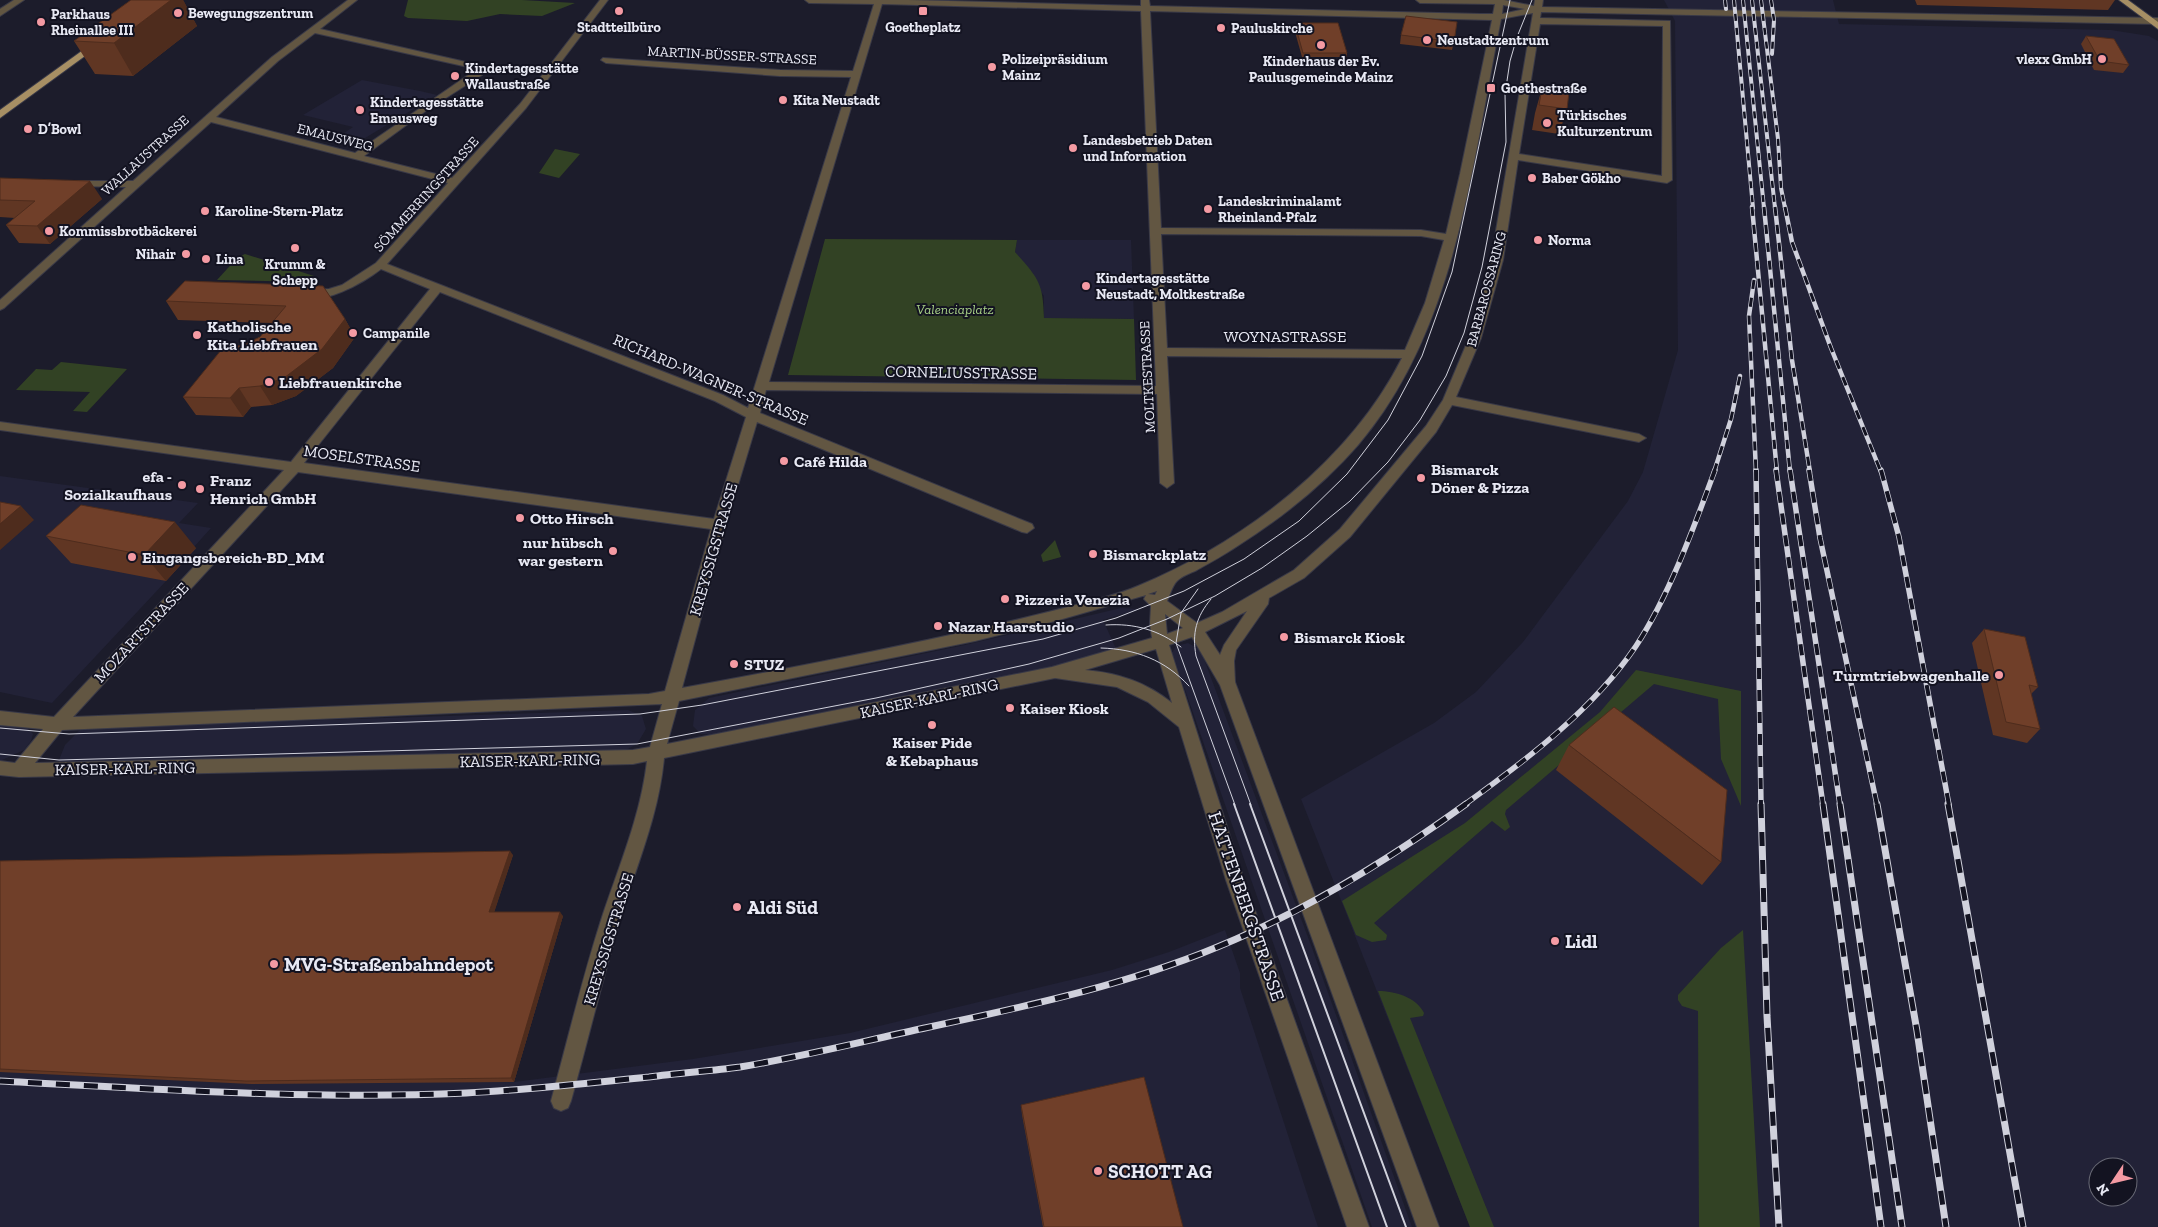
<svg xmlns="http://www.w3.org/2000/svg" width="2158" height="1227" viewBox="0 0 2158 1227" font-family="'Zilla Slab',serif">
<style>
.built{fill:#222237;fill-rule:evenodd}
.green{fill:#324224}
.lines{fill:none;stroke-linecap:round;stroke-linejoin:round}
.minor-casing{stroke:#393947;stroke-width:2}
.major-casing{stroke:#393947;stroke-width:2}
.minor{fill:#625642;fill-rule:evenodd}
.major{fill:#a78f64;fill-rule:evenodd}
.tram-far1{stroke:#d0d1dc;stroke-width:1}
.tram{stroke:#d0d1dc;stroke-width:2}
.rail-far3-casing{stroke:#d0d1dc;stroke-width:4}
.rail-far2-casing{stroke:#d0d1dc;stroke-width:4.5}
.rail-far1-casing{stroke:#d0d1dc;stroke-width:5.5}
.rail-casing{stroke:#d0d1dc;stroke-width:7}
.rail-far3{stroke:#131321;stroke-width:2.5;stroke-dasharray:7;stroke-linecap:butt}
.rail-far2{stroke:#131321;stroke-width:3;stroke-dasharray:9;stroke-linecap:butt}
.rail-far1{stroke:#131321;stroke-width:4;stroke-dasharray:11;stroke-linecap:butt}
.rail{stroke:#131321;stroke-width:5;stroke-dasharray:14;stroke-linecap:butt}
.wall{fill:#603623}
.shaded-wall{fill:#4e2c1d}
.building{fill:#703f29;stroke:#4e2c1d}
.poi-dot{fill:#f49aa3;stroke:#131321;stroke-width:2}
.labels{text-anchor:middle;stroke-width:4;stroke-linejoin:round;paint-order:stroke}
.far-poi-label{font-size:14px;font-weight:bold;fill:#e8e9f4;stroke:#131321;text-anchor:start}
.far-street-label{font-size:14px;fill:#e8e9f4;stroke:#131321}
.far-park-label{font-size:14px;font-style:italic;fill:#a7cf86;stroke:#131321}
.poi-label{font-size:16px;font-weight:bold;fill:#e8e9f4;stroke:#131321;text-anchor:start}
.street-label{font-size:16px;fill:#e8e9f4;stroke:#131321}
.near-street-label{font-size:19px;fill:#e8e9f4;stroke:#131321}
.near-poi-label{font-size:19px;font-weight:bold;fill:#e8e9f4;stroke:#131321;text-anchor:start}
</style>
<rect width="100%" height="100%" fill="#1c1c2b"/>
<path class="built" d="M 1664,0 L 1833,0 L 1839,24 L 2111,30 L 2149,36 L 2158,41 L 2158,1227 L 1470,1227 L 1301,799 L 1434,723 L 1476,692 L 1523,642 L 1628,501 L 1643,472 L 1678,350 L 1675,21 ZM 2098,1167 L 2128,1167 L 2128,1197 L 2098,1197 Z
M 362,80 L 420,91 L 437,95 L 355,144 L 335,139 L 353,127 L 303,115 Z
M 1017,240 L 1131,240 L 1134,319 L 1044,318 L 1044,296 L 1015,252 Z
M 0,476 L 198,503 L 179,523 L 211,528 L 193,548 L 196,549 L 52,703 L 0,692 Z
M 1121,608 L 1139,609 L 1103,620 L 1117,651 L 1063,665 L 716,735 L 701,734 L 693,726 L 695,710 L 709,698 L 965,645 Z
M 1188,643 L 1199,649 L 1204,659 L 1312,948 L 1412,1227 L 1372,1227 L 1174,658 L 1172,653 L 1176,646 Z
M 628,710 L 642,716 L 646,729 L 637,744 L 622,752 L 61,764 L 59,760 L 65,745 L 82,728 Z
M 0,723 L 26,726 L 33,734 L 31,741 L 24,750 L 2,760 L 0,760 Z
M 513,855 L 493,915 L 563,916 L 514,1082 L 693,1059 L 850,1033 L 1112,970 L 1169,952 L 1225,930 L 1240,973 L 1240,988 L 1318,1227 L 0,1227 L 0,865 Z"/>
<path class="green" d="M 408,0 L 522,0 L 575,3 L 542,16 L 500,14 L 467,21 L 408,18 L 404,16 Z
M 555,149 L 580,154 L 559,178 L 539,173 Z
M 825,239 L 1017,240 L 1015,252 C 1039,279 1043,283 1044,318 L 1134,319 L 1136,380 L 788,375 Z
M 245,254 L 314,276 L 310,282 L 217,280 L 238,257 Z
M 61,362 L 127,369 L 87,412 L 73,411 L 90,392 L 16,390 L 36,369 L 52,370 Z
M 1055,540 L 1061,557 L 1043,562 L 1041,555 Z
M 1636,670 L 1741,691 L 1741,806 L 1721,759 L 1718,699 L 1654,684 L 1506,810 L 1505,814 L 1510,827 L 1505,831 L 1492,821 L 1374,923 L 1387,935 L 1386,940 L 1372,942 L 1356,935 L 1342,901 L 1465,823 L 1600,712 Z
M 1743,930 L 1760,1227 L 1699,1227 L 1698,1011 L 1682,1006 L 1678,1000 L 1678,995 L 1721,948 Z
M 1378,991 C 1395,991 1416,997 1424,1013 L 1423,1016 L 1410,1018 L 1494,1227 L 1470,1227 Z"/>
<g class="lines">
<g class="minor-casing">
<path id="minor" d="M 14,0 L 24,0 L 0,16 L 0,9 Z
M 348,0 L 357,0 L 320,29 L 488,67 L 482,75 L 427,110 L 364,156 L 452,178 L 520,104 L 600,0 L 608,0 L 526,108 L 387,264 L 723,395 L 748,408 L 851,77 L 780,76 L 606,63 L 601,60 L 603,58 L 780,70 L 853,71 L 874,4 L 809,3 L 805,0 L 909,0 L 1141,6 L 1141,0 L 1149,0 L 1150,6 L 1481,14 L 1493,14 L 1495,4 L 1420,3 L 1416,0 L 1504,0 L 1534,6 L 1535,0 L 1543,0 L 1542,7 L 2158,18 L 2158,24 L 1541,12 L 1540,18 L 1670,21 L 1672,180 L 1667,183 L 1518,160 L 1503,260 L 1481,338 L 1456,397 L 1639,434 L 1646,438 L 1639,442 L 1452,405 L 1436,432 L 1350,537 L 1304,578 L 1269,598 L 1268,604 L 1236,650 L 1234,661 L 1235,682 L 1439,1227 L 1417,1227 L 1220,685 L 1192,637 L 1169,645 L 1244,880 L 1369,1227 L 1347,1227 L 1226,880 L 1179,727 L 1148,702 L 1117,687 L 1055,678 L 664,758 C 659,814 637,864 621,917 C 603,977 588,1040 571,1101 L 568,1108 L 561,1111 L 554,1108 L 551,1101 C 568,1039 583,975 603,914 C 620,864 641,814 647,761 L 633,764 L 19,777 L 0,775 L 0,761 L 15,763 L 43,729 L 0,725 L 0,711 L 54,717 L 284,470 L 0,430 L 0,422 L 291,462 L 430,289 L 381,269 C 366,281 318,310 301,293 L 307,290 L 329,289 L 342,285 L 376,263 L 448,183 L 211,122 L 4,308 L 0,310 L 0,300 L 126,187 L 71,186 L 66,183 L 67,181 L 133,181 L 272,57 ZM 882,4 L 1141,11 L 1156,386 L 769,382 ZM 1503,5 L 1525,9 L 1502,14 ZM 1150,11 L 1492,20 L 1460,174 L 1446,234 L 1421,230 L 1161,228 ZM 1533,13 L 1491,260 L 1469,338 L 1443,400 L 1426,426 L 1340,529 L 1294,570 L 1222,612 L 1197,623 L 1167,601 C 1170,595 1172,586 1177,581 C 1182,576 1191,573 1197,570 C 1211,562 1226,554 1239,545 C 1283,517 1324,484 1358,445 C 1457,329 1472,163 1501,19 ZM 1540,24 L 1663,26 L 1662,176 L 1519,154 ZM 315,33 L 477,69 L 355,153 L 216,117 L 278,61 ZM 1161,234 L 1421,236 L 1444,240 L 1425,303 L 1405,350 L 1167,348 ZM 440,292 L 715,401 L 746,417 L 714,519 L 304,463 ZM 1167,356 L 1402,358 C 1350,461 1244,542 1138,586 C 1120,594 1101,598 1083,603 C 1049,612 1016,620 982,628 C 883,650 782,670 682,688 L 726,525 L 757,422 L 1022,532 L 1027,533 L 1034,528 L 1032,524 L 760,413 L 766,390 L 1157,394 L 1160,483 L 1167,488 L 1174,483 ZM 298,472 L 711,529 L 665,691 L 649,694 L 73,717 ZM 1157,591 L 1155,595 L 1148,594 ZM 1146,595 L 1144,599 L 1151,606 L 1150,624 L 1152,638 L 1052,667 L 667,744 L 679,701 L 975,641 L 1059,620 ZM 1247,611 L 1224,645 L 1220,655 L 1205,632 ZM 1165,614 L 1183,628 L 1167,634 ZM 1156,649 L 1172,703 C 1146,682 1118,673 1085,670 ZM 662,704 L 650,747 L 633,750 L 35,763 L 62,730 Z"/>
</g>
<g class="major-casing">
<path id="major" d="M 2119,0 L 2128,0 L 2158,22 L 2158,29 Z
M 97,40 L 101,43 L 100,45 L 0,118 L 0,110 Z"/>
</g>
<use href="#minor" class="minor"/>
<use href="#major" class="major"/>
<path class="tram-far1" d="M 1198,589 L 1181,613 L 1176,643 L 1235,805
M 1211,599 C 1196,617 1192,633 1196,656 L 1251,805
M 1106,625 C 1134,623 1159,630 1181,647
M 1101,648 C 1136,649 1165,660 1189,686
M 0,728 L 69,734 L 640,714 L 702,705 L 1043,639 L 1116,618 L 1184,591 L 1244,559 L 1299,521 L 1347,474 L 1388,420 L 1422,356 L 1452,272 L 1510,0
M 0,754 L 59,760 L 637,744 L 876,698 L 1029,664 L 1119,638 L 1167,619 L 1215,596 L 1262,568 L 1307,536 L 1350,501 L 1388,462 L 1420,420 L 1446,376 L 1464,333 L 1482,267 L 1506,142 L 1505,94 L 1510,61 L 1517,37 L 1532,0"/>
<path class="tram" d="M 1234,804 L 1387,1227
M 1250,804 L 1406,1227"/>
<g class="rail-far3-casing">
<path id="rail-far3" d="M 1725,0 L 1726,9
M 1734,0 L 1753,208
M 1743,0 L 1764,208
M 1752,0 L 1775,208
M 1761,0 L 1778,139 L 1781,188 L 1785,208
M 1771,0 L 1774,20 L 1772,54"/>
</g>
<g class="rail-far2-casing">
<path id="rail-far2" d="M 1752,207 L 1777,472
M 1764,207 L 1790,472
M 1775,207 L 1792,360 L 1810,472
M 1785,207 L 1792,242 L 1831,348 L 1881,472
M 1754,280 L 1749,316 L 1756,472
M 1714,472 L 1731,419 L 1740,376"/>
</g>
<g class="rail-far1-casing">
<path id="rail-far1" d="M 1756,470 L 1761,805
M 1776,470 L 1823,805
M 1790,470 L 1840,805
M 1809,470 L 1820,538 L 1877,805
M 1881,470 L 1899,537 L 1949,805
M 1464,805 C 1525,761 1593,710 1636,646 C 1669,596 1694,527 1715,470"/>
</g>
<g class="rail-casing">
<path id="rail" d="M 1761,804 L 1767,1016 L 1779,1227
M 1823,804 L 1881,1227
M 1840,804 L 1902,1227
M 1877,804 L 1917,1031 L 1946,1227
M 1948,804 L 2023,1227
M 0,1081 C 155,1089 311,1100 466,1093 C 527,1090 588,1083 649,1077 C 679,1073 710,1071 740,1067 C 801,1057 860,1042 920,1029 C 1014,1009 1110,989 1200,954 C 1296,917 1383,864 1466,804"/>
</g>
<use href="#rail-far3" class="rail-far3"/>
<use href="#rail-far2" class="rail-far2"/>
<use href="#rail-far1" class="rail-far1"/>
<use href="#rail" class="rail"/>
</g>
<path class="wall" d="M 131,0 L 183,0 L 197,26 L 133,76 L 95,74 L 74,41 Z
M 1915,0 L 2115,0 L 2108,10 L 1917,5 Z
M 1302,23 L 1347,53 L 1347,57 L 1302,57 L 1295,32 L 1296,28 L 1302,27 Z
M 1401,35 L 1454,42 L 1452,50 L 1400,44 Z
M 2086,36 L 2129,65 L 2123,73 L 2094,70 L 2081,44 Z
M 1542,88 L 1567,109 L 1559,134 L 1532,130 L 1535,113 Z
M 0,178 L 102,199 L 50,244 L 19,243 L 6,225 L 15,218 L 0,217 Z
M 185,281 L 345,319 L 355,337 L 333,368 L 296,396 L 272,405 L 251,407 L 243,417 L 196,415 L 183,397 L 243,345 L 260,337 L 272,323 L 178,320 L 166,301 Z
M 46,536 L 196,548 L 166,581 L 71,563 Z
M 1984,629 L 2038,687 L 2031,694 L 2040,729 L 2027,743 L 1993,735 L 1972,643 Z
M 1569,745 L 1721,862 L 1702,885 L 1556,770 Z
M 513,855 L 494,912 L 563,916 L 514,1082 L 251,1084 L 0,1072 L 0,861 Z
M 1021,1105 L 1183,1227 L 1043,1227 L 1022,1115 Z"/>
<path class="shaded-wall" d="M 171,0 L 183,0 L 197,26 L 133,76 L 114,43 Z
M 90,181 L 102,199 L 50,244 L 37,226 Z
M 345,319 L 355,337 L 333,368 L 296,396 L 272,405 L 260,386 Z
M 239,388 L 251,407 L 243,417 L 230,398 Z
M 21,506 L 34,520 L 0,550 L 0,524 Z
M 175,522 L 196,548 L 166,581 L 144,555 Z
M 510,851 L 513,855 L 493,916 L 489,912 Z
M 560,912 L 563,916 L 514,1082 L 511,1078 Z"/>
<path class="building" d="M 131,0 L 171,0 L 114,43 L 74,41 Z
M 1406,16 L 1457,22 L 1454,42 L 1401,35 Z
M 1302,23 L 1338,23 L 1347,53 L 1303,53 L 1296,28 L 1303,27 Z
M 2086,36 L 2114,39 L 2129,65 L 2100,61 Z
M 1542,88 L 1569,92 L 1567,109 L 1539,105 Z
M 0,178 L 90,181 L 37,226 L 6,225 L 35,201 L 0,200 Z
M 185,281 L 323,286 L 345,319 L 322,349 L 284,378 L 260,386 L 239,388 L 230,398 L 183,397 L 222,349 L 243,345 L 260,337 L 286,306 L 166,301 Z
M 0,502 L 21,506 L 0,524 Z
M 81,505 L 175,522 L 144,555 L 46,536 Z
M 1984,629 L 2025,637 L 2038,687 L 2029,685 L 2040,729 L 2006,722 Z
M 1614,707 L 1727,790 L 1721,862 L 1569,745 Z
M 510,851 L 489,912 L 560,912 L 511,1078 L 246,1081 L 0,1069 L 0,861 Z
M 1144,1077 L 1183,1227 L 1044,1227 L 1021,1105 Z"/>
<g class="poi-dot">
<circle cx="619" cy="11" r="5"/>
<rect x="918" y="6" width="10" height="10" rx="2.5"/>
<circle cx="178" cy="13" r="5"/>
<circle cx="41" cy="22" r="5"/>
<circle cx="1221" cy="28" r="5"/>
<circle cx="1427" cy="40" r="5"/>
<circle cx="1321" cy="45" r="5"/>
<circle cx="2102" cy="59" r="5"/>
<circle cx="992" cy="67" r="5"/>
<circle cx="455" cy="76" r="5"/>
<rect x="1486" y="83" width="10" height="10" rx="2.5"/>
<circle cx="783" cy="100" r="5"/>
<circle cx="360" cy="110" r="5"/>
<circle cx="1547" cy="123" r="5"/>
<circle cx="28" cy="129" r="5"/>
<circle cx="1073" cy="148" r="5"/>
<circle cx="1532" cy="178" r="5"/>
<circle cx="1208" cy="209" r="5"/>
<circle cx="205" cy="211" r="5"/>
<circle cx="49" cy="231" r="5"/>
<circle cx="1538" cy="240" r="5"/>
<circle cx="295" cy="248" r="5"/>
<circle cx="186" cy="254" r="5"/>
<circle cx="206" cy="259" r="5"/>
<circle cx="1086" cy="286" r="5"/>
<circle cx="353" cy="333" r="5"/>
<circle cx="197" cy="335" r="5"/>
<circle cx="269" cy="382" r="5"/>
<circle cx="784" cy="461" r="5"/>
<circle cx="1421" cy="478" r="5"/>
<circle cx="182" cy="485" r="5"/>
<circle cx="200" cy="489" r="5"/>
<circle cx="520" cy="518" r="5"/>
<circle cx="613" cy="551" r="5"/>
<circle cx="1093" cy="554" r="5"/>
<circle cx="132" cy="557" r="5"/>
<circle cx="1005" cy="599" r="5"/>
<circle cx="938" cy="626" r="5"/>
<circle cx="1284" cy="637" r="5"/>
<circle cx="734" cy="664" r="5"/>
<circle cx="1999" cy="675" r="5"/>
<circle cx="1010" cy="708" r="5"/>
<circle cx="932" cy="725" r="5"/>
<circle cx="737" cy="907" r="5"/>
<circle cx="1555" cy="941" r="5"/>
<circle cx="274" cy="964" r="5"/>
<circle cx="1098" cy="1171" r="5"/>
</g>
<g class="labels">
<g class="far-poi-label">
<text x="188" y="18">Bewegungszentrum</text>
<text x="51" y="19">Parkhaus<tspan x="51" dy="16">Rheinallee III</tspan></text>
<text x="619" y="32" text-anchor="middle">Stadtteilbüro</text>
<text x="923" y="32" text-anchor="middle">Goetheplatz</text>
<text x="1231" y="33">Pauluskirche</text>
<text x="1437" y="45">Neustadtzentrum</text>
<text x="1002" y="64">Polizeipräsidium<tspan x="1002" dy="16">Mainz</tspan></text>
<text x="2092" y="64" text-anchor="end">vlexx GmbH</text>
<text x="1321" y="66" text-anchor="middle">Kinderhaus der Ev.<tspan x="1321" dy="16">Paulusgemeinde Mainz</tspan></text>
<text x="465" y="73">Kindertagesstätte<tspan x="465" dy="16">Wallaustraße</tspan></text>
<text x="1501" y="93">Goethestraße</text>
<text x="793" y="105">Kita Neustadt</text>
<text x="370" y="107">Kindertagesstätte<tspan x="370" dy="16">Emausweg</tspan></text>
<text x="1557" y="120">Türkisches<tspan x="1557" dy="16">Kulturzentrum</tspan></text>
<text x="38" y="134">D’Bowl</text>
<text x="1083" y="145">Landesbetrieb Daten<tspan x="1083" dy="16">und Information</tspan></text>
<text x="1542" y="183">Baber Gökho</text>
<text x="1218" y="206">Landeskriminalamt<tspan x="1218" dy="16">Rheinland-Pfalz</tspan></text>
<text x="215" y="216">Karoline-Stern-Platz</text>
<text x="59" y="236">Kommissbrotbäckerei</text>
<text x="1548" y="245">Norma</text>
<text x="176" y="259" text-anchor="end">Nihair</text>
<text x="216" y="264">Lina</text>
<text x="295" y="269" text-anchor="middle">Krumm &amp;<tspan x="295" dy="16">Schepp</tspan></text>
<text x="1096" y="283">Kindertagesstätte<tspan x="1096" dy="16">Neustadt, Moltkestraße</tspan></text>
<text x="363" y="338">Campanile</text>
</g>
<g class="far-street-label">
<text transform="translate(732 55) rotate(3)" y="5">MARTIN-BÜSSER-STRASSE</text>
<text transform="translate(335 137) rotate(14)" y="5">EMAUSWEG</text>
<text transform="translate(145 155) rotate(-42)" y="5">WALLAUSTRASSE</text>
<text transform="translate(426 194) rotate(-48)" y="5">SÖMMERRINGSTRASSE</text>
<text transform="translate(1486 289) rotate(-75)" y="5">BARBAROSSARING</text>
<text transform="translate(1147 377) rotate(-93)" y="5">MOLTKESTRASSE</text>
</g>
<g class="far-park-label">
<text x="955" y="314">Valenciaplatz</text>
</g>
<g class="poi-label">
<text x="207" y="332">Katholische<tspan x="207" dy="18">Kita Liebfrauen</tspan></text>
<text x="279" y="388">Liebfrauenkirche</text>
<text x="794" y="467">Café Hilda</text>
<text x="1431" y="475">Bismarck<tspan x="1431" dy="18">Döner &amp; Pizza</tspan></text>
<text x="172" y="482" text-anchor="end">efa -<tspan x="172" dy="18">Sozialkaufhaus</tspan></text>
<text x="210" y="486">Franz<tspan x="210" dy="18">Henrich GmbH</tspan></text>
<text x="530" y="524">Otto Hirsch</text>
<text x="603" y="548" text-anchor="end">nur hübsch<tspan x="603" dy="18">war gestern</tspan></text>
<text x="1103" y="560">Bismarckplatz</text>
<text x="142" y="563">Eingangsbereich-BD_MM</text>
<text x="1015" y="605">Pizzeria Venezia</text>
<text x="948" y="632">Nazar Haarstudio</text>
<text x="1294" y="643">Bismarck Kiosk</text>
<text x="744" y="670">STUZ</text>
<text x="1989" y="681" text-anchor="end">Turmtriebwagenhalle</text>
<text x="1020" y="714">Kaiser Kiosk</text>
<text x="932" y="748" text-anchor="middle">Kaiser Pide<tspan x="932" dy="18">&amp; Kebaphaus</tspan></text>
</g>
<g class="street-label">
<text x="1285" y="342">WOYNASTRASSE</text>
<text transform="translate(961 372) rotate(1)" y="6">CORNELIUSSTRASSE</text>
<text transform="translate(711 379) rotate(23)" y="6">RICHARD-WAGNER-STRASSE</text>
<text transform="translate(362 458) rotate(8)" y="6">MOSELSTRASSE</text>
<text transform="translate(713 549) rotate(-74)" y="6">KREYSSIGSTRASSE</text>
<text transform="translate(141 632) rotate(-47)" y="6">MOZARTSTRASSE</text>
<text transform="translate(929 698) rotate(-12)" y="6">KAISER-KARL-RING</text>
<text transform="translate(530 760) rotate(-1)" y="6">KAISER-KARL-RING</text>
<text transform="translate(125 768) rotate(-1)" y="6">KAISER-KARL-RING</text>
<text transform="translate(608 939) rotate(-73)" y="6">KREYSSIGSTRASSE</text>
</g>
<g class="near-street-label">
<text transform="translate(1247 906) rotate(71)" y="7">HATTENBERGSTRASSE</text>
</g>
<g class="near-poi-label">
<text x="747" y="914">Aldi Süd</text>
<text x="1565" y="948">Lidl</text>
<text x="284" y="971">MVG-Straßenbahndepot</text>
<text x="1108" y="1178">SCHOTT AG</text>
</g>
</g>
<g transform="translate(2113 1182) rotate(235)"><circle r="24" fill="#131321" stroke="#686975"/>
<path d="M0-4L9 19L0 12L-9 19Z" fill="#f49aa3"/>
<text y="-8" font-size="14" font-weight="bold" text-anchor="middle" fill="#e8e9f4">N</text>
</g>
</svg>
